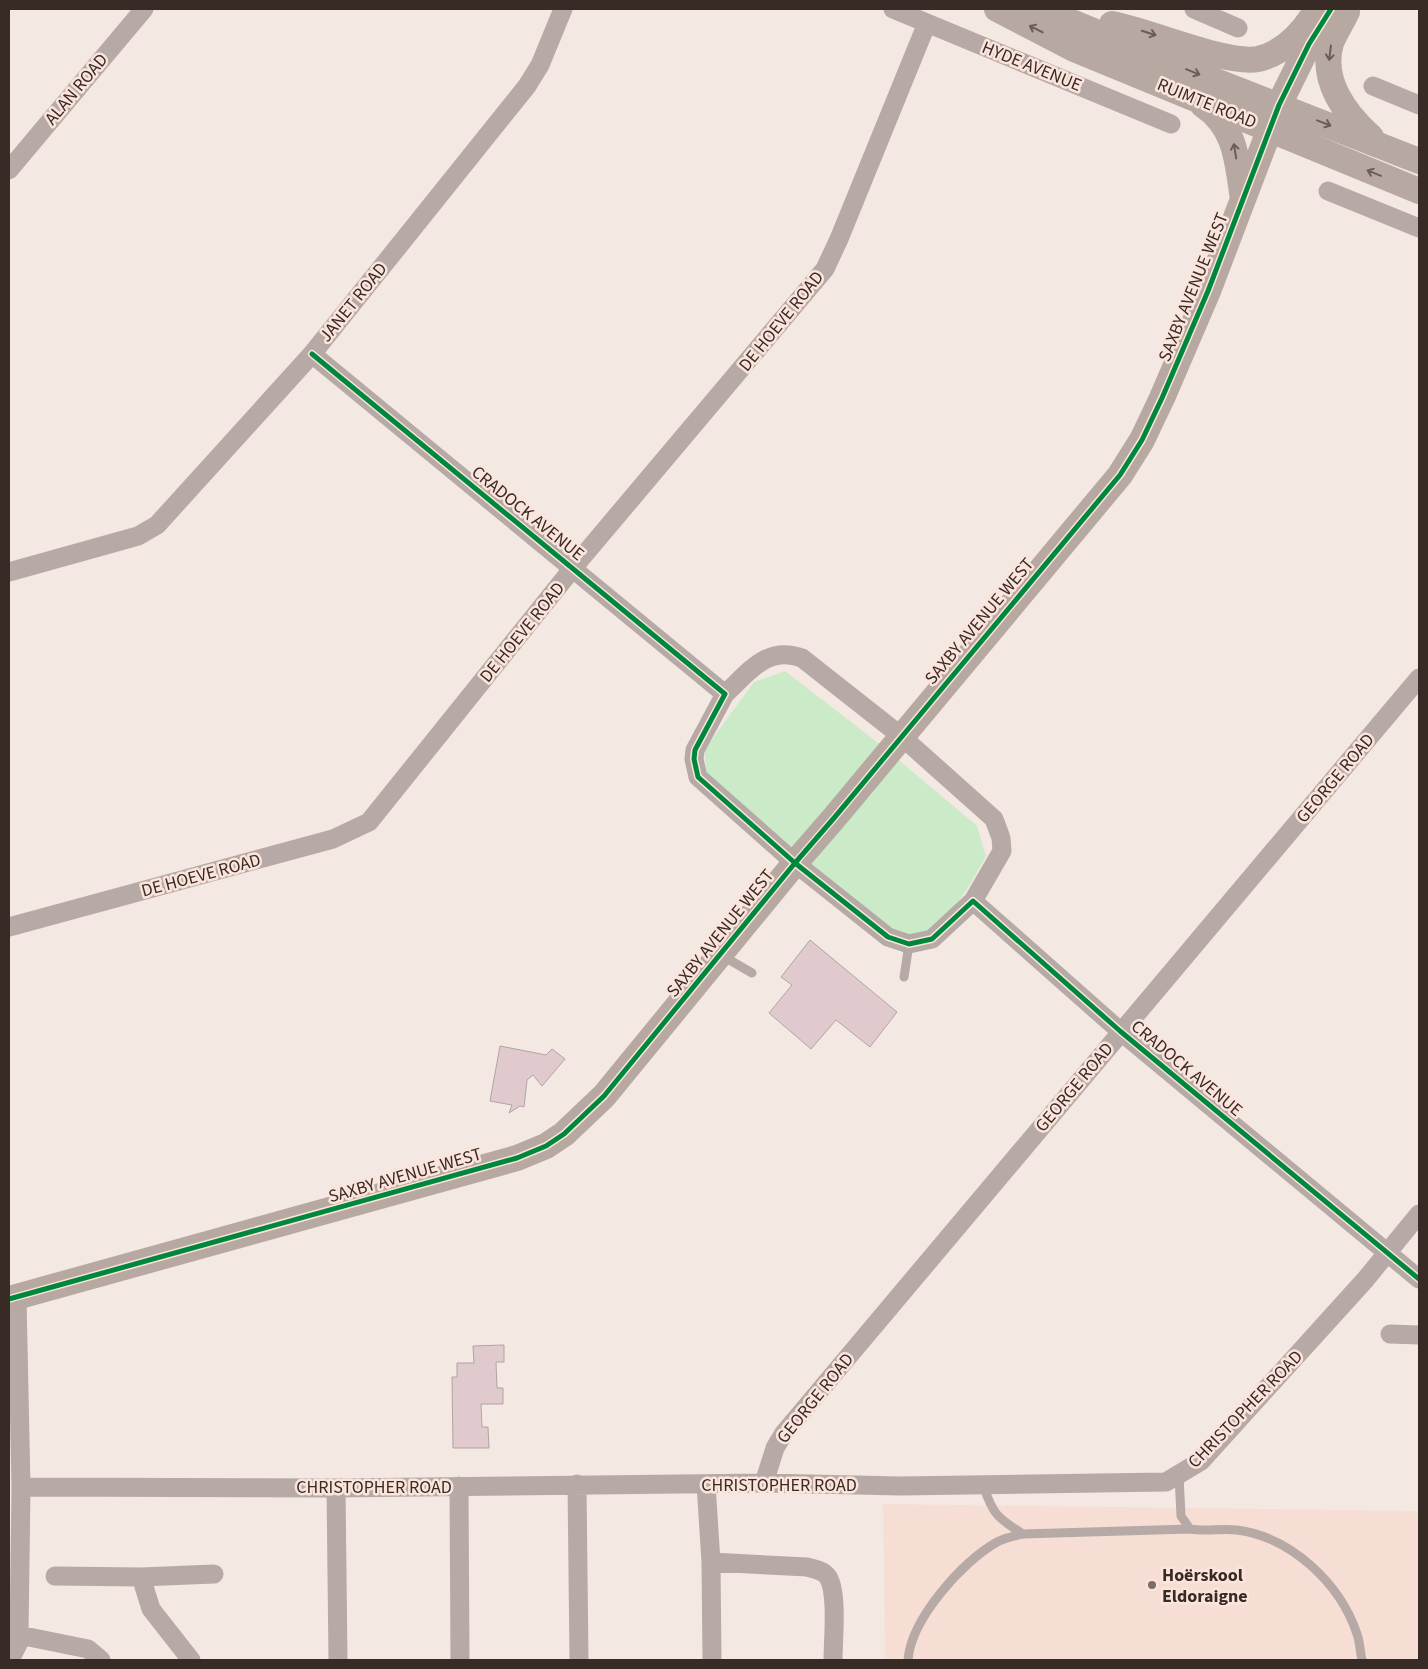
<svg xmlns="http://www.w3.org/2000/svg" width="1428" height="1669" viewBox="0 0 1428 1669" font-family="'Source Sans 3',sans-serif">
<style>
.built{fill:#f7ded4}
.green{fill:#cbeac8}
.building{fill:#e0cacd;stroke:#b0a4a4}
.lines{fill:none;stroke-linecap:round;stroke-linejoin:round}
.lane{stroke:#b7aaa6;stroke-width:9}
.street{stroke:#b7aaa6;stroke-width:19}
.secondary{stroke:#b8a8a2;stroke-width:26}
.cycleway-casing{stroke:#fbe4db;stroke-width:8}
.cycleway{stroke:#00873e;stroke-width:5}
.oneway{stroke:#6b5c57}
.poi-dot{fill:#7a6c67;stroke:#fbe4db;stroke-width:2}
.labels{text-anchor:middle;stroke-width:5;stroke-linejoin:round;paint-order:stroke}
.street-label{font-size:18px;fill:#382a25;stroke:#fbe4db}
.poi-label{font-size:18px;font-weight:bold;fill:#382a25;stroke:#fbe4db;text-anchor:start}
</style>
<rect width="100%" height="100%" fill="#f4e8e2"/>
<path class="built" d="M 883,1504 L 1419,1511 L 1419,1660 L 885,1660 Z"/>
<path class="green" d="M 785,671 L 882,746 L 977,826 L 986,856 C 970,884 946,934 909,937 C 902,938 893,934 886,933 L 708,782 L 704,750 L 754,682 Z"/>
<path class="building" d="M 810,940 L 897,1012 L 870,1047 L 836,1020 L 811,1049 L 769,1013 L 792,985 L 781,977 Z
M 500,1046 L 546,1055 L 552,1049 L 565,1059 L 542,1086 L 533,1075 L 527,1080 L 524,1107 L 520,1106 L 509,1113 L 512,1105 L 490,1101 Z
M 504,1345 L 504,1362 L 496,1362 L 497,1388 L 503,1388 L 503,1404 L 481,1404 L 482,1427 L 488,1427 L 489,1448 L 453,1448 L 452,1377 L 457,1377 L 457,1363 L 474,1363 L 473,1346 Z"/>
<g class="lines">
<path class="lane" d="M 721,955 L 752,973
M 904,977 L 909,944
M 1179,1476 L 1181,1516 L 1190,1529 C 1206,1532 1221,1528 1237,1530 C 1291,1537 1340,1583 1357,1634 C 1360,1642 1360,1652 1362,1660
M 983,1485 C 993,1514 996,1517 1023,1534
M 908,1660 C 911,1619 962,1562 997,1542 C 1004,1538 1014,1536 1023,1534 L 1190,1529"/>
<path class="street" d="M 893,9 L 1171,124
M 1194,9 L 1238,28
M 1373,86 L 1419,105
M 9,170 L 144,9
M 1328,191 L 1419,228
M 312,354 L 725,694 L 695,750 L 694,759 L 698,777 L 795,863 L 888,937 L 909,944 L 932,939 L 973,901 L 1120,1031 L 1419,1279
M 9,572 L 138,536 L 157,525 L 312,354 L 527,86 L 540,65 L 563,9
M 725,694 C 749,672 767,645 802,658 L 901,736 L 994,819 L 1001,838 L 1002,851 L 973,901
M 9,927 L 333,839 L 369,822 L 573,568 L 825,269 L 839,239 L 927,23
M 1390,1334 L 1419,1335
M 764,1483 L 775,1448 L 784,1433 L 1419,678
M 577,1484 L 579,1660
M 706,1484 L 711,1562 L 712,1660
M 459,1486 L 460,1660
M 21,1487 L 336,1488 L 764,1483 L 901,1486 L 1166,1482 L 1201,1461 L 1365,1280 L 1419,1214
M 336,1488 L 338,1660
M 711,1562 L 807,1567 C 814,1569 823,1570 828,1577 C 838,1593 833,1640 833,1660
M 55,1576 L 141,1577 L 214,1574
M 141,1577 L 151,1609 L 191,1660
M 19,1635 L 88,1649 L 101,1660
M 10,1660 L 18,1644 L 19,1635 L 21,1487 L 17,1297"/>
<path class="secondary" d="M 997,9 L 1074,49 L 1419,191
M 1040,9 L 1195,73 L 1419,161
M 1347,12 C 1342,22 1335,33 1331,43 C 1320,80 1345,114 1371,137
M 1112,24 C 1150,31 1226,65 1258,59 C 1281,54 1299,36 1312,17
M 1203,105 C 1237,128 1237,162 1243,199
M 9,1299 L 517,1158 L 546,1146 L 564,1134 L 604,1096 L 795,863 L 834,818 L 1120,475 L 1142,440 L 1162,398 L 1208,291 L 1279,105 L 1309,44 L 1331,9"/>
<g class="cycleway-casing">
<path id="cycleway" d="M 312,354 L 725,694 L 695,750 L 694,759 L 698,777 L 795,863 L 888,937 L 909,944 L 932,939 L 973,901 L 1120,1031 L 1419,1279
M 9,1299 L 517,1158 L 546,1146 L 564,1134 L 604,1096 L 795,863 L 834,818 L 1120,475 L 1142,440 L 1162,398 L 1208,291 L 1279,105 L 1309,44 L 1331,9"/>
</g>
<use href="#cycleway" class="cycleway"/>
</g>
<defs><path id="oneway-shaft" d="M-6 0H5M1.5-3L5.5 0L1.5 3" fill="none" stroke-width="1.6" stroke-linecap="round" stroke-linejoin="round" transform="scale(1.25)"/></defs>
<g class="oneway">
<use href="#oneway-shaft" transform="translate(1036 29) rotate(-153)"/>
<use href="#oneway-shaft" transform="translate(1149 33) rotate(18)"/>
<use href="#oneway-shaft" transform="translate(1330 53) rotate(97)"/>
<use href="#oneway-shaft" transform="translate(1193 72) rotate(22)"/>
<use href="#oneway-shaft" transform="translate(1324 123) rotate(21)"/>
<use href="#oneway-shaft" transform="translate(1235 151) rotate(-99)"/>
<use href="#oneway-shaft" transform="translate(1374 173) rotate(-158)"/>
</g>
<circle class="poi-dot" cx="1152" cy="1585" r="5"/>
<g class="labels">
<g class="street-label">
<text transform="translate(1032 66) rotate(22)" y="6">HYDE AVENUE</text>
<text transform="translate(76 89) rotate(-50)" y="6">ALAN ROAD</text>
<text transform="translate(1207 103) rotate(22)" y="6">RUIMTE ROAD</text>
<text transform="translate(1193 287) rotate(-68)" y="6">SAXBY AVENUE WEST</text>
<text transform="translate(353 302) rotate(-51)" y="6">JANET ROAD</text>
<text transform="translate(781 321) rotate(-51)" y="6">DE HOEVE ROAD</text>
<text transform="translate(528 513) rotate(39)" y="6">CRADOCK AVENUE</text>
<text transform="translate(979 621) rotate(-50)" y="6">SAXBY AVENUE WEST</text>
<text transform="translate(522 632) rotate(-51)" y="6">DE HOEVE ROAD</text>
<text transform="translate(1335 778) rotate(-50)" y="6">GEORGE ROAD</text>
<text transform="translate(201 875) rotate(-15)" y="6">DE HOEVE ROAD</text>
<text transform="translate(720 933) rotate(-51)" y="6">SAXBY AVENUE WEST</text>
<text transform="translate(1187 1068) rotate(40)" y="6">CRADOCK AVENUE</text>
<text transform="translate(1074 1087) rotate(-50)" y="6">GEORGE ROAD</text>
<text transform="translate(405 1175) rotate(-16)" y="6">SAXBY AVENUE WEST</text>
<text transform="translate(815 1398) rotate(-51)" y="6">GEORGE ROAD</text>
<text transform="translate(1245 1409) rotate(-46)" y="6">CHRISTOPHER ROAD</text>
<text x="779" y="1491">CHRISTOPHER ROAD</text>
<text x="374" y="1493">CHRISTOPHER ROAD</text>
</g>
<g class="poi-label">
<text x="1162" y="1581">Hoërskool<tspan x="1162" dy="21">Eldoraigne</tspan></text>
</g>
</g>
<rect width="1428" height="1669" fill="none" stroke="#382a25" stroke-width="20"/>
</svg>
